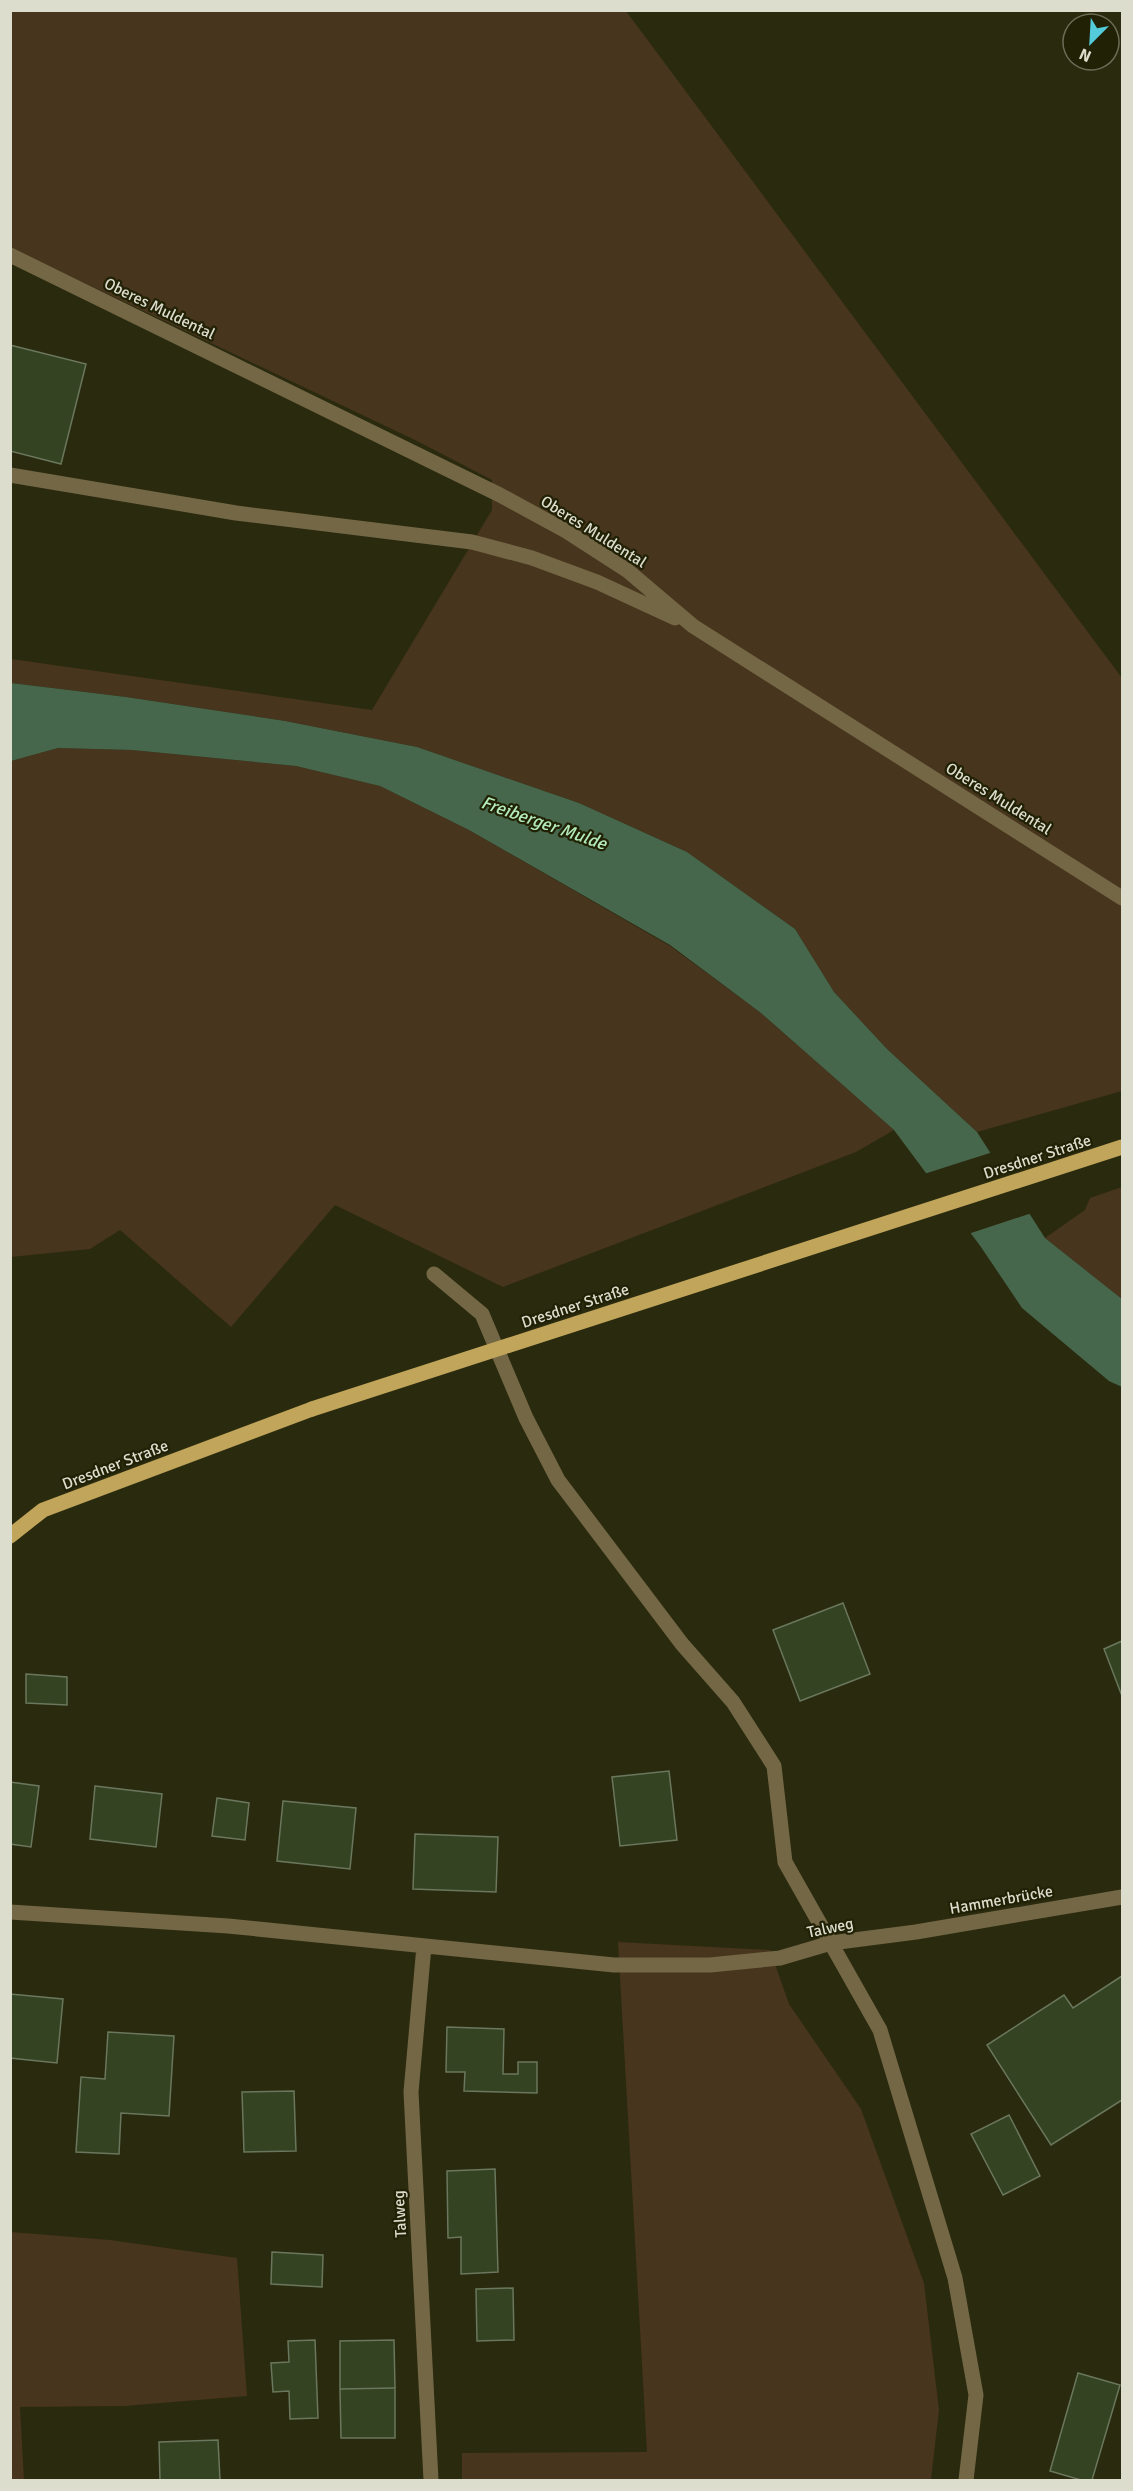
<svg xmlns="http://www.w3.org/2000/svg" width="1133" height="2491" viewBox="0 0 1133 2491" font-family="Signika,sans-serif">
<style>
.green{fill:#47351d}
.water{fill:#47674c}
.pier{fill:#2a2a0f}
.building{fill:#344321;stroke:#6a775c;stroke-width:1.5}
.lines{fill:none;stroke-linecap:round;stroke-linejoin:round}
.minor{stroke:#746745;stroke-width:15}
.major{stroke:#c0a55a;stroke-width:15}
.major-bridge{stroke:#c0a55a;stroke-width:15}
.labels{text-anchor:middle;stroke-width:4.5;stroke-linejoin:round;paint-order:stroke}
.street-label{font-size:16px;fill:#dcddcd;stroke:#202105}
.water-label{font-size:18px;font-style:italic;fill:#b3ebba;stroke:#202105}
</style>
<rect width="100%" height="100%" fill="#2a2a0f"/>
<path class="green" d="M 10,11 L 626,11 L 1122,678 L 1122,1091 L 977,1132 L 887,1049 L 834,992 L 795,929 L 687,852 L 579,803 L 417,747 L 285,721 L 126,697 L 11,683 L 11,659 L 372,710 L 492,510 L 492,480 L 417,441 L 11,248 Z
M 58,748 L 132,750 L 296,766 L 380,786 L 469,830 L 670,946 L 761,1013 L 894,1130 L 856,1152 L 503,1287 L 335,1205 L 231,1327 L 120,1230 L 90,1249 L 11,1257 L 11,761 Z
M 1122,1187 L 1122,1299 L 1045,1238 L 1085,1210 L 1090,1198 Z
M 618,1942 L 770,1950 L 789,2004 L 861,2109 L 924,2283 L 939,2410 L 931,2480 L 462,2480 L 462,2453 L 647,2452 Z
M 11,2232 L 110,2240 L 237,2258 L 247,2396 L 124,2406 L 20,2407 L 24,2480 L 11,2480 Z"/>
<path class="water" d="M 11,683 L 126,697 L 285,721 L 417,747 L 579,803 L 687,852 L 795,929 L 834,992 L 887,1049 L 977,1132 L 1045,1238 L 1122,1299 L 1122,1387 L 1109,1381 L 1022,1308 L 981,1247 L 894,1130 L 761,1013 L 670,945 L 469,830 L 380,786 L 296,766 L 132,750 L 58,748 L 11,761 Z"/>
<path class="pier" d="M 993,1152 L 1032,1213 L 968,1234 L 924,1174 Z"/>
<path class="building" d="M 10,345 L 86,364 L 61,464 L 10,451 Z
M 843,1603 L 870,1674 L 800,1701 L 773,1630 Z
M 1122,1641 L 1122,1696 L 1104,1649 Z
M 26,1674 L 67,1677 L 67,1705 L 26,1703 Z
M 669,1771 L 677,1840 L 620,1846 L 612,1777 Z
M 10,1782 L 39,1786 L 31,1847 L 10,1844 Z
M 95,1786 L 162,1794 L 156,1847 L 90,1839 Z
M 217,1798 L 249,1803 L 245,1840 L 212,1836 Z
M 283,1801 L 356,1808 L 350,1869 L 277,1861 Z
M 415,1834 L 498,1837 L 496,1892 L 413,1889 Z
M 1122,1976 L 1122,2100 L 1051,2145 L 987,2045 L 1064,1995 L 1073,2008 Z
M 10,1994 L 63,1999 L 57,2063 L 10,2058 Z
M 447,2027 L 504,2029 L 503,2074 L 518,2074 L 518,2062 L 537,2062 L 537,2093 L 464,2091 L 465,2072 L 446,2072 Z
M 108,2032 L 174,2036 L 169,2116 L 121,2113 L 119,2154 L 76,2152 L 81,2077 L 105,2079 Z
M 294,2091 L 296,2151 L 244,2152 L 242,2092 Z
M 1009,2115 L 1040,2176 L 1003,2195 L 971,2134 Z
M 495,2169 L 498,2272 L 461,2274 L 461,2237 L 448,2238 L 447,2171 Z
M 272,2252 L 323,2255 L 322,2287 L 271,2284 Z
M 513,2288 L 514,2340 L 477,2341 L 476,2289 Z
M 315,2340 L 318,2418 L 290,2419 L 289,2391 L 273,2392 L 271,2363 L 289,2362 L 288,2341 Z
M 394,2340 L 395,2388 L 340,2389 L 340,2341 Z
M 1078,2373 L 1120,2385 L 1092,2480 L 1081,2480 L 1050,2471 Z
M 395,2388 L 395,2438 L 341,2438 L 340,2389 Z
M 218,2440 L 220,2480 L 160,2480 L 159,2442 Z"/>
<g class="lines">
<path class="minor" d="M 10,255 L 500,495 L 566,531 L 628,571 L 693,626 L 1122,898
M 10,475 L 236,513 L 472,542 L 532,558 L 597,582 L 675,618
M 434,1274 L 482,1314 L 526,1418 L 558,1480 L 682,1644 L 733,1702 L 774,1766 L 785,1862 L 880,2030 L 955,2278 L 976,2395 L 966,2480
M 10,1912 L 228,1926 L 614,1965 L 710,1965 L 780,1958 L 831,1943 L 916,1932 L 1122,1897
M 424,1946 L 411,2092 L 431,2480"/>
<path class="major" d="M 10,1536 L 43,1510 L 312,1409"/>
<path class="major-bridge" d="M 312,1409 L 1122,1147"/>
</g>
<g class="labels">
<g class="street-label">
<text transform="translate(160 308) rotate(26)" y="6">Oberes Muldental</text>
<text transform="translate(594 531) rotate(32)" y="6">Oberes Muldental</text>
<text transform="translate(999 798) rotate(32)" y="6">Oberes Muldental</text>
<text transform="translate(1037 1156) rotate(-18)" y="6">Dresdner Straße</text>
<text transform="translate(575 1305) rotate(-18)" y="6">Dresdner Straße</text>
<text transform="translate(115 1464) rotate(-21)" y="6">Dresdner Straße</text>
<text transform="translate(1001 1899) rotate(-10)" y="6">Hammerbrücke</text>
<text transform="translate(830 1927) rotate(-12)" y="6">Talweg</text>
<text transform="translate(399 2214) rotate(-93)" y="6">Talweg</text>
</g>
<g class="water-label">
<text transform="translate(544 823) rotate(19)" y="6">Freiberger Mulde</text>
</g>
</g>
<rect width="1133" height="2491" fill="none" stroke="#dcddcd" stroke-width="24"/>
<g transform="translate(1091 42) rotate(204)"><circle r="28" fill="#202105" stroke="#6b6c55" stroke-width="1.5"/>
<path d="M0-4.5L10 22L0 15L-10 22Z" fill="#53cbda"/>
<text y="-9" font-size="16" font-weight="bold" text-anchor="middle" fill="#dcddcd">N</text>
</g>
</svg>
